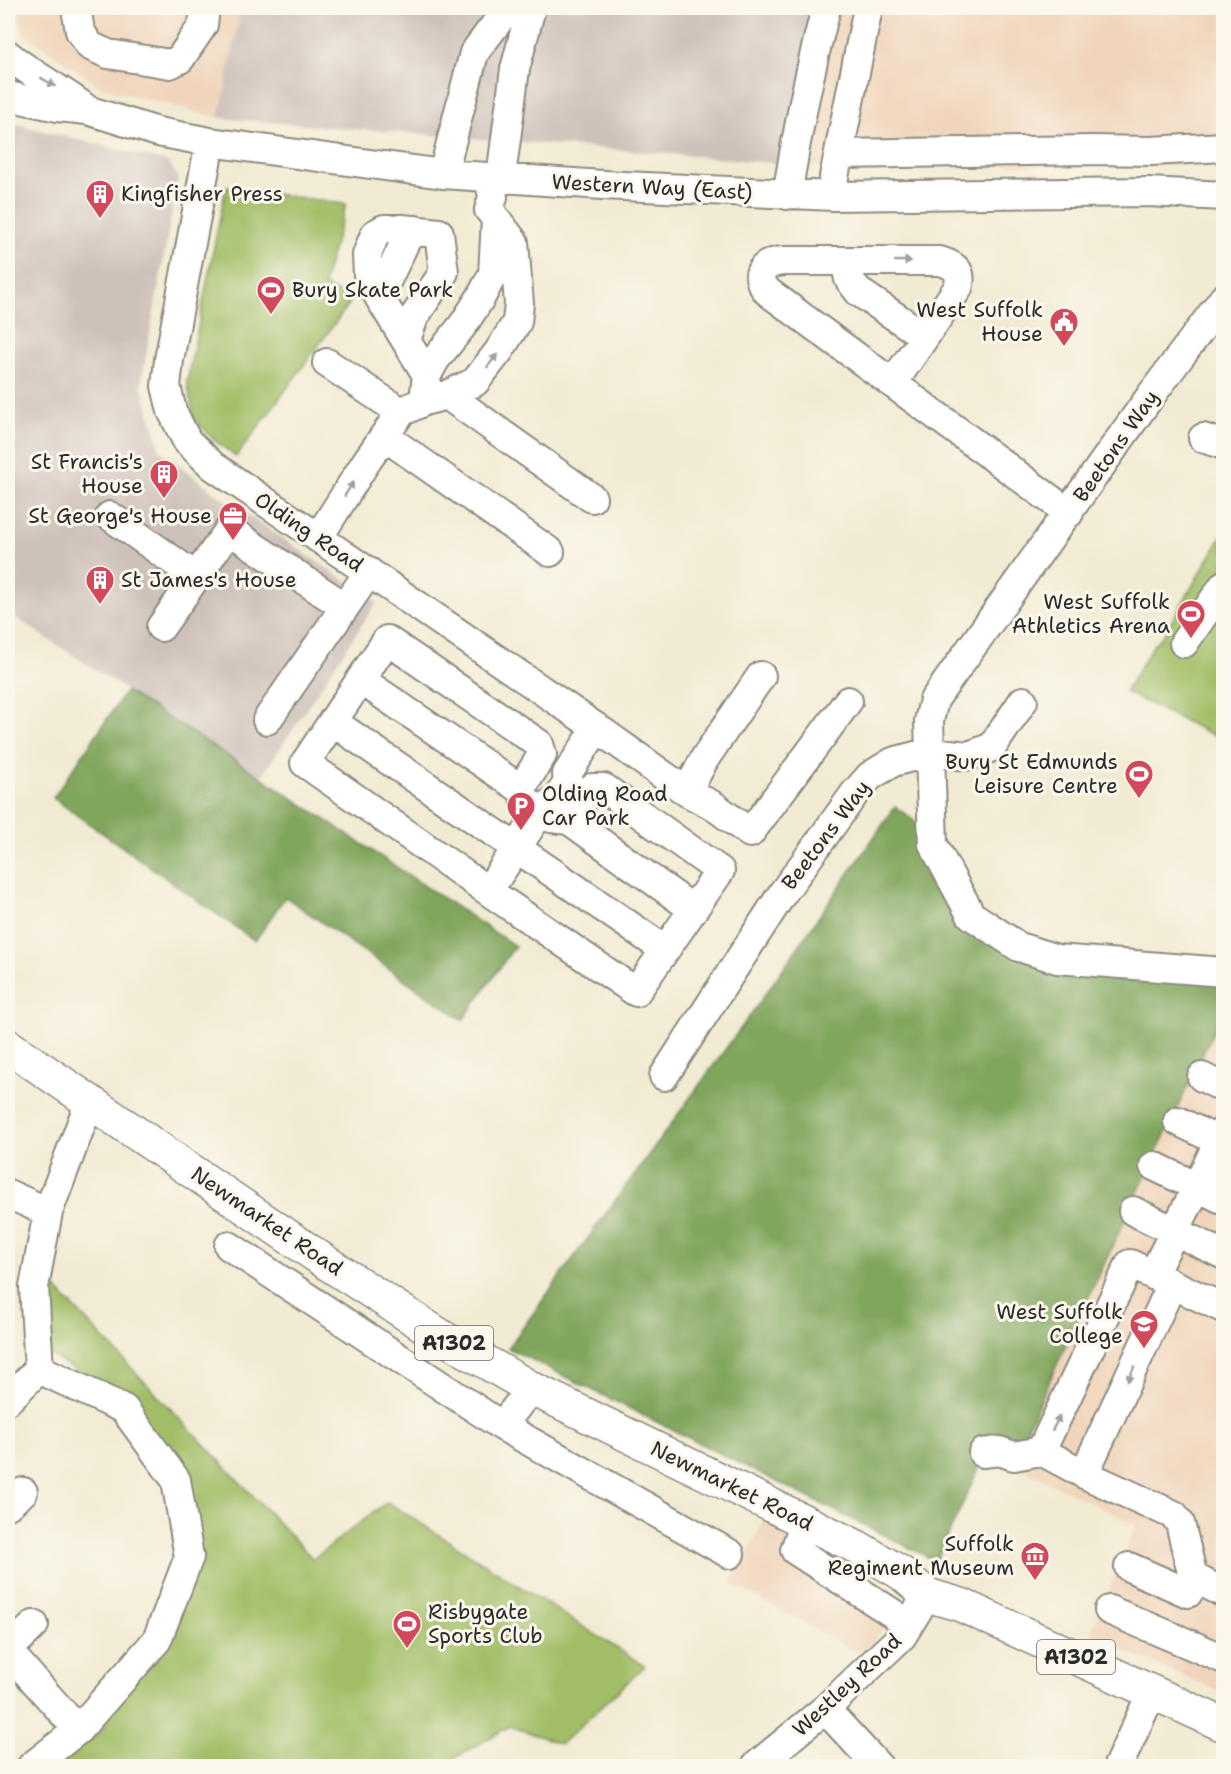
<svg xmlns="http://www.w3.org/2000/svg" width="1231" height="1774" viewBox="0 0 1231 1774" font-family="'Shantell Sans',sans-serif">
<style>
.built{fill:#f0d5bc}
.industrial{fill:#cec1b9}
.green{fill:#a1be66;stroke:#667448;stroke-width:1.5}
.forest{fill:#80a55b;stroke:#566843;stroke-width:1.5}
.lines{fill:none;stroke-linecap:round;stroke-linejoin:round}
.minor-casing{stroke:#8e8b7f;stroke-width:32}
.major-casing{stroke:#8e8b7f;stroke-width:36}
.minor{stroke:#fff;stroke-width:28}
.major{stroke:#fff;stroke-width:33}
.oneway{fill:#a0a0a0}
.labels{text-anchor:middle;stroke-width:6;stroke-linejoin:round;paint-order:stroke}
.shield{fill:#fbf7ec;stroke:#696865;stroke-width:1.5}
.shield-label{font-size:20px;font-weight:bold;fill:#2b2b2b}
.street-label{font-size:21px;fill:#2b2b2b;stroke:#fbf7ec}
.poi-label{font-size:21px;fill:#2b2b2b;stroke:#fbf7ec;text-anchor:end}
</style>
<rect width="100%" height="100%" fill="#fbf7ec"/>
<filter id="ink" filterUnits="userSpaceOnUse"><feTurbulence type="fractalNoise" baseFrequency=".0167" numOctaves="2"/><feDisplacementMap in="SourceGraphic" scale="12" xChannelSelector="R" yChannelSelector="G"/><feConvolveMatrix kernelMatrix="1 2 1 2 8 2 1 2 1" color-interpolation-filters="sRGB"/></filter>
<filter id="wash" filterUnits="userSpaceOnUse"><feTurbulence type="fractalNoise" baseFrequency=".008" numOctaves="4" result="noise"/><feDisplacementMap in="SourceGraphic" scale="24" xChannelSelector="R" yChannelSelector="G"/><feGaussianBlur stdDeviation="1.35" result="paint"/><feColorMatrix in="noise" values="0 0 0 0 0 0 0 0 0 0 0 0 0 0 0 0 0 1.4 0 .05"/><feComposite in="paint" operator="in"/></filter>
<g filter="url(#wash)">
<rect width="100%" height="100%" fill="#f2ebd3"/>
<path class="built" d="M 17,8 L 241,8 L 219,118 L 101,87 L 24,34 Z
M 838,8 L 1223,8 L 1223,165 L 804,166 Z
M 1223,1010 L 1223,1693 L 1090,1636 L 1136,1525 L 1010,1463 Z
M 765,1519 L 868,1572 L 883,1585 L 889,1604 L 888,1620 L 867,1653 L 855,1651 L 731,1583 Z"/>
<path class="industrial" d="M 241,8 L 838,8 L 804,166 L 684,155 L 219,118 Z
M 8,122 L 168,162 L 178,177 L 141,384 L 161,451 L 215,493 L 377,602 L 261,777 L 8,613 Z"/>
<path class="green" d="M 226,187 L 346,204 L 323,285 L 352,300 L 236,457 L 214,440 L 194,419 L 187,382 Z
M 1223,534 L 1223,740 L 1125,692 L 1154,644 L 1163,636 Z
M 45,1277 L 313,1559 L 387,1502 L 645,1666 L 561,1744 L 510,1726 L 441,1766 L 58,1766 L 106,1726 L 96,1721 L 200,1540 L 124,1398 L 50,1355 Z"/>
<path class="forest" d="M 126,691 L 261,777 L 515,946 L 463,1020 L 285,897 L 255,941 L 53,798 Z
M 895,807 L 906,814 L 917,824 L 925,865 L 967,926 L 1218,984 L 1223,1011 L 1014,1456 L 981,1464 L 936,1561 L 508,1348 L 759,1003 Z"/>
</g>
<g filter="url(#ink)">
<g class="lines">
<g class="minor-casing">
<path id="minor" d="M 76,8 L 80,31 L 90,46 L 108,54 L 170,64 L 180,59 L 203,25 L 205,8
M 8,55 C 32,75 61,89 85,108
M 8,96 L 58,107 L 87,110 L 158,132 L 210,142 L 443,174 L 603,185 L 833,196 L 1148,192 L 1224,196
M 210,142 L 169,360 L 166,386 L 172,411 L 187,441 L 213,466 L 597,728 L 687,792 L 714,806 L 750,833 L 848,701
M 839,154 L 1093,150 L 1151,151 L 1224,147
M 443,174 L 474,53 L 502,16 L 504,8
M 501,177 L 515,69 L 531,8
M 787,195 C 797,132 810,69 826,8
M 833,196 L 834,177 L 868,8
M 845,261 L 849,279 L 859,292 L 924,336
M 379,297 L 406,240 L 415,230
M 1224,298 L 1152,394 L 934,700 L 929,721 L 933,844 L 971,915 L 1019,947 L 1057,959 L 1224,972
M 406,340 L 414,317 L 444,272 L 439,233 L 402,229 L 384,229 L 375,234 L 367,255 L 368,275 L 379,297 L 427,375
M 327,363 L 401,412
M 893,383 L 958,288 C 963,271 956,266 940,261 L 783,261 C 762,263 752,274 768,292 L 1069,513
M 425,391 L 427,375 L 435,360 L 463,325 L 481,297 L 493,274 L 496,219
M 447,395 L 592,498
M 384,436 L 550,552
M 1203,438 L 1224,445
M 110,516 L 196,577
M 318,538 L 366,462 L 401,412 L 424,401 L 447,395 L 475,382 L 499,351 L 517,322 L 519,304 L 514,242 L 489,210 L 493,197 L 489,177
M 161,627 L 229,530 L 345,607
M 1184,643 L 1224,585
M 361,680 L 521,789 L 527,802 L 551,818 L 569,820 L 693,909
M 267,720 L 369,572
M 333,722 L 665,950
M 521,789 L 542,755 L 539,744 L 387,640 L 305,763 L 488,891 L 636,992 L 720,871 L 604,788 L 592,788 L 569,820
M 687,792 L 705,758 L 761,676
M 488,891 L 541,811 L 558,797 L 568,783 L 567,774 L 597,728
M 664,1076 L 782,894 L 855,793 L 870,776 L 893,762 L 930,752 L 969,756 L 992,747 L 1023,701
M 1202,1077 L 1224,1088
M 1178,1121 L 1224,1144
M 1154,1166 L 1224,1200
M 8,1194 L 48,1212
M 1133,1211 L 1224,1255
M 229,1246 L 502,1426 L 730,1554
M 1153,1274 L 1197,1187 L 1224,1130
M 1172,1284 L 1223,1308
M 8,1400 L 39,1369 L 34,1287 L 48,1212 L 90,1101
M 502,1426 L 531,1388
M 983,1453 L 999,1451 L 1014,1456 L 1041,1451
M 1084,1474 L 1172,1284 L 1130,1264 L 1041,1451 L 1084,1474 L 1174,1515 L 1180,1523 L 1193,1577 L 1224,1593
M 8,1505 L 23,1492
M 805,1522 L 795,1550 L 909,1624
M 1129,1567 L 1188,1593
M 1109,1610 L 1224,1659
M 8,1650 L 34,1625
M 8,1651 L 78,1730
M 825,1709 L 878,1766
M 32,1766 L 78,1730 L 157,1640 L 189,1557 L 176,1480 L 124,1409 L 39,1369
M 756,1766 L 825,1709 L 902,1636 L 927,1595
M 1118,1766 L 1152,1692"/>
</g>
<g class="major-casing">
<path id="major" d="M 8,1046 L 327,1263 L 439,1335 L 531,1388 L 857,1547 L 901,1573 L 927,1595 L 961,1605 L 1224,1725"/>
</g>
<use href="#minor" class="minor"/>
<use href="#major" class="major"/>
</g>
<defs><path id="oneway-solid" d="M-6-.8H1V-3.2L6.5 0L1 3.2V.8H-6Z" transform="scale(1.5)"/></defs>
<g class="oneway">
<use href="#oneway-solid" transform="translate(48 82) rotate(31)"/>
<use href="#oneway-solid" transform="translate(903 261)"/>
<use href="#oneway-solid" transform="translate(492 361) rotate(-52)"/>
<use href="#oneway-solid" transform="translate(349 489) rotate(-58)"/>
<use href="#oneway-solid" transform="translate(1131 1374) rotate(115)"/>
<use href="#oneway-solid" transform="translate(1056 1423) rotate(-63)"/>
</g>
</g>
<defs>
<g id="building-pin" transform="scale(1.5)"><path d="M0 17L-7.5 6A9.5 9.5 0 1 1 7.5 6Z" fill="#d1495b" stroke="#fbf7ec"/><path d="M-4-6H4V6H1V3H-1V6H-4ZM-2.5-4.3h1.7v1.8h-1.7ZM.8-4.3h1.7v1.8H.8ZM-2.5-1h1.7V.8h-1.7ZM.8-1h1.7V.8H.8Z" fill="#fff"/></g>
<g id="stadium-pin" transform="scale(1.5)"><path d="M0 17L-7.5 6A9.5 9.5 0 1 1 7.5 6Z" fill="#d1495b" stroke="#fbf7ec"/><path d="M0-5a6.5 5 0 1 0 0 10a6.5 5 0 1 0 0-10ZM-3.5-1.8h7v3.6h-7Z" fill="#fff"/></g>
<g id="civic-pin" transform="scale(1.5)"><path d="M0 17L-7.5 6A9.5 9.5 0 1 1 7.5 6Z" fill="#d1495b" stroke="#fbf7ec"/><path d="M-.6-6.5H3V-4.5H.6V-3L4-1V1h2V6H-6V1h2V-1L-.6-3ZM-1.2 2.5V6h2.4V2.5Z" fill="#fff"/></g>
<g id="office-pin" transform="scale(1.5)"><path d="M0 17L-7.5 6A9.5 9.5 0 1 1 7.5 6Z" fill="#d1495b" stroke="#fbf7ec"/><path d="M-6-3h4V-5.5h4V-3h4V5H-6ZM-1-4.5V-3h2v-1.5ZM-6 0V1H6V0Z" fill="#fff"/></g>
<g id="parking-pin" transform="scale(1.5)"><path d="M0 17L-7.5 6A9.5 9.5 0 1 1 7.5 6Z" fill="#d1495b" stroke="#fbf7ec"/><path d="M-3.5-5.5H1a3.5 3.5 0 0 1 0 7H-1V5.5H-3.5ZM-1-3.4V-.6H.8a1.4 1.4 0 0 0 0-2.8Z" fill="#fff"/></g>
<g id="university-pin" transform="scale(1.5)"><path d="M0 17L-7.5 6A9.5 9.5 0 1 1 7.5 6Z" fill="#d1495b" stroke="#fbf7ec"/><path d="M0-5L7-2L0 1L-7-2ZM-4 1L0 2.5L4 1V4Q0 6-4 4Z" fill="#fff"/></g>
<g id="museum-pin" transform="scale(1.5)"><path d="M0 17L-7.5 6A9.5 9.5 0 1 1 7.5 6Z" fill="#d1495b" stroke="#fbf7ec"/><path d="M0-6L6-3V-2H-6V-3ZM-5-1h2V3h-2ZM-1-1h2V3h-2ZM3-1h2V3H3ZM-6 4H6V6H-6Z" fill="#fff"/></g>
</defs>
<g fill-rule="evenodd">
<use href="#building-pin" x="100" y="194"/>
<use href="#stadium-pin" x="271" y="290"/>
<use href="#civic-pin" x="1064" y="322"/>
<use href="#building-pin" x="164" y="474"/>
<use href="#office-pin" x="233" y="516"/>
<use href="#building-pin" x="100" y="580"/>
<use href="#stadium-pin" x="1191" y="614"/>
<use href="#stadium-pin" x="1139" y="774"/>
<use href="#parking-pin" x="521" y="806"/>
<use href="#university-pin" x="1144" y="1324"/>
<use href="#museum-pin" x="1035" y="1556"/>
<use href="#stadium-pin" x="407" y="1624"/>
</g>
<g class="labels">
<g class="shield">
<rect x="415" y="1326" width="78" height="34" rx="4.5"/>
<rect x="1037" y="1640" width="78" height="34" rx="4.5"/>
</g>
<g class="shield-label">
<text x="454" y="1350">A1302</text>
<text x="1076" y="1664">A1302</text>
</g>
<g class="street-label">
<text transform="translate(652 187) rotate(3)" y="7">Western Way (East)</text>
<text transform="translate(1116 446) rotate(-55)" y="7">Beetons Way</text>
<text transform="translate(309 532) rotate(34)" y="7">Olding Road</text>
<text transform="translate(826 835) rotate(-53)" y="7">Beetons Way</text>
<text transform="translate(267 1221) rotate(34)" y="7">Newmarket Road</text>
<text transform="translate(732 1486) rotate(26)" y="7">Newmarket Road</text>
<text transform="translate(847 1685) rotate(-43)" y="7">Westley Road</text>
</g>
<g class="poi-label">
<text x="121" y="201" text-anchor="start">Kingfisher Press</text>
<text x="292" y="297" text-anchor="start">Bury Skate Park</text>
<text x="1043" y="317">West Suffolk<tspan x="1043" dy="24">House</tspan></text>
<text x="143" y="469">St Francis's<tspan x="143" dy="24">House</tspan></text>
<text x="212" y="523">St George's House</text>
<text x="121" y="587" text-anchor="start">St James's House</text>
<text x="1170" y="609">West Suffolk<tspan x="1170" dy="24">Athletics Arena</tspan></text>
<text x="1118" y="769">Bury St Edmunds<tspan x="1118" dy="24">Leisure Centre</tspan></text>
<text x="542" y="801" text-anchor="start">Olding Road<tspan x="542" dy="24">Car Park</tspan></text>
<text x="1123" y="1319">West Suffolk<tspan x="1123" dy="24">College</tspan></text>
<text x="1014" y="1551">Suffolk<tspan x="1014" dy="24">Regiment Museum</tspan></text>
<text x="428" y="1619" text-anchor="start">Risbygate<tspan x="428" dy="24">Sports Club</tspan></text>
</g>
</g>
<rect width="1231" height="1774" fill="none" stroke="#fbf7ec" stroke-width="30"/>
</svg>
